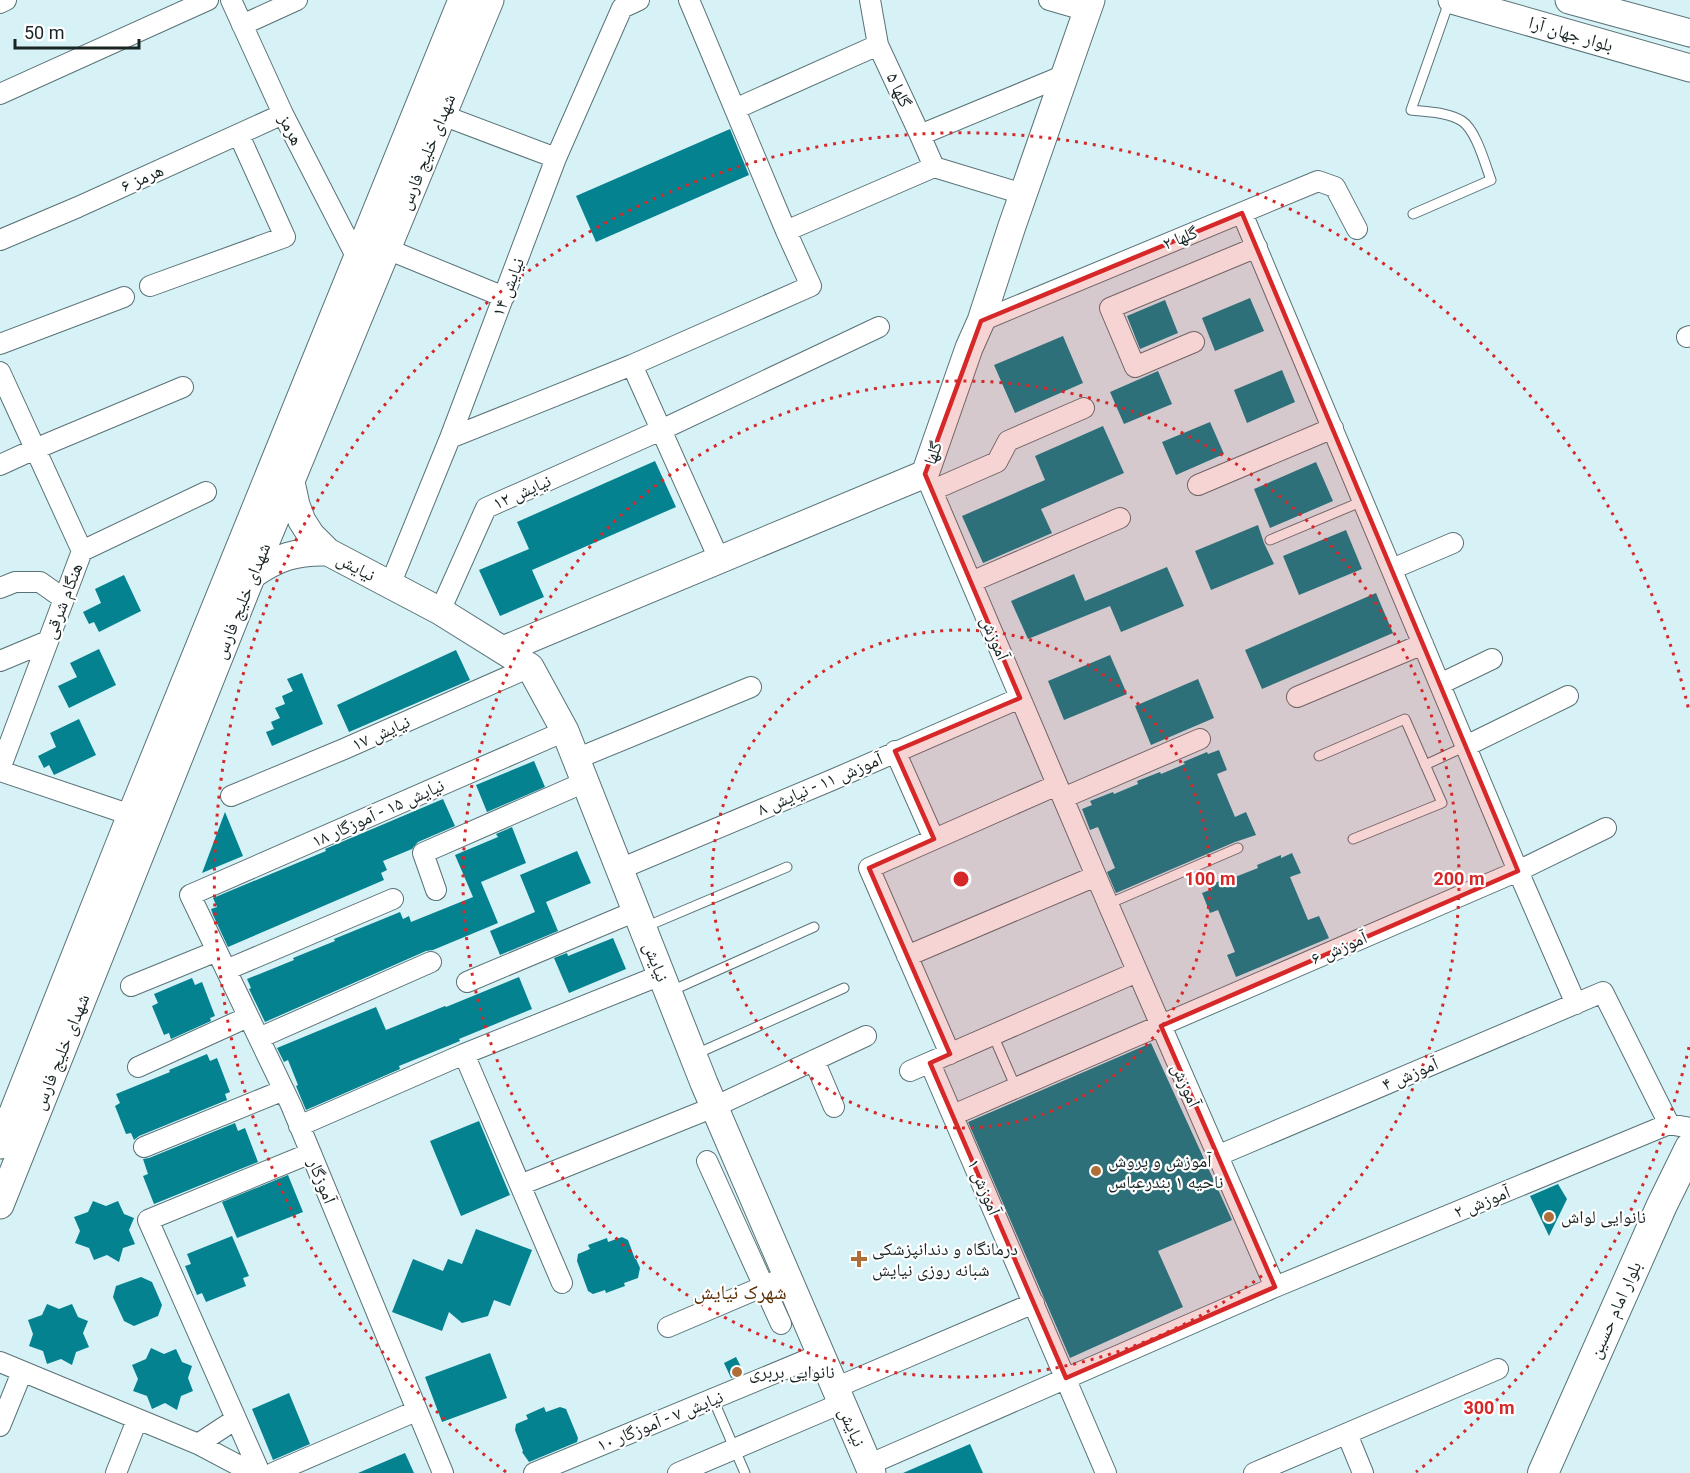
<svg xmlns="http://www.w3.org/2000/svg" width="1690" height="1473" viewBox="0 0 1690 1473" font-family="Roboto,'Noto Naskh Arabic',sans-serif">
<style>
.building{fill:#04828f}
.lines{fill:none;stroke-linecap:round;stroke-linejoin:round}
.lane-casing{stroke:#597276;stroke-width:11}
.street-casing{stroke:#597276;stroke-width:22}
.secondary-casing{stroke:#597276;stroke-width:29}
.primary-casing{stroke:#597276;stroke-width:32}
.lane{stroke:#fff;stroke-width:9}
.street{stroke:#fff;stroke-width:20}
.secondary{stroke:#fff;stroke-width:27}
.primary{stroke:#fff;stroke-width:30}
.marked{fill:#d62828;fill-opacity:0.2;stroke:#d62828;stroke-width:4.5;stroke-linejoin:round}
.ring{fill:none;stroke:#d62828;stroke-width:3;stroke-dasharray:3 6}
.poi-dot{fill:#af6d38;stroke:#fff;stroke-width:2}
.labels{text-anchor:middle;stroke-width:4.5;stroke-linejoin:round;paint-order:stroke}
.street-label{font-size:18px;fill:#192425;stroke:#fff}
.poi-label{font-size:18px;fill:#192425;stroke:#fff;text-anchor:start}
.neighbourhood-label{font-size:20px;fill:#5b3007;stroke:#fff}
.centre{fill:#d62828;stroke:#fff;stroke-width:3}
.ring-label{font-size:18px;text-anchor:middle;font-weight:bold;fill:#d62828;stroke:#fff;stroke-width:4.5;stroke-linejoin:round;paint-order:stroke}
</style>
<rect width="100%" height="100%" fill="#d6f2f7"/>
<path class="building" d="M 730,129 L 749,175 L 596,242 L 576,196 Z
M 1250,298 L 1264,331 L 1215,351 L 1202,318 Z
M 1165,300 L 1178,333 L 1140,349 L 1127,316 Z
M 1063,336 L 1083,383 L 1015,413 L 994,365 Z
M 1282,370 L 1295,402 L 1247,423 L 1234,390 Z
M 1158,371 L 1172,404 L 1124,424 L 1110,392 Z
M 1210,422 L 1224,454 L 1176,475 L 1162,442 Z
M 1103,426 L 1124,473 L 1041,509 L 1052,533 L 983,563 L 962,516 L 1045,480 L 1035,456 Z
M 655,461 L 676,507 L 532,570 L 544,597 L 500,616 L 479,570 L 529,549 L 517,522 Z
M 1316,462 L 1333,501 L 1270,528 L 1254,489 Z
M 1258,525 L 1264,543 L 1274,564 L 1211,590 L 1195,551 Z
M 1346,530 L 1362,569 L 1299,595 L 1283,556 Z
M 1167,567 L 1184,606 L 1121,632 L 1110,606 L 1028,639 L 1011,601 L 1074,574 L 1085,601 Z
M 124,575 L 141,611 L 99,632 L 94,622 L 89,624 L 83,612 L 101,603 L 95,589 Z
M 1376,593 L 1393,633 L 1262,689 L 1245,650 Z
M 99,649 L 116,685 L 69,708 L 58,686 L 77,677 L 70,663 Z
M 456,650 L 470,680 L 349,732 L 337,705 Z
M 1110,655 L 1127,694 L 1064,720 L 1048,681 Z
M 302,673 L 323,724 L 272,746 L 266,732 L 274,729 L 271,722 L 280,718 L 275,708 L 285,704 L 282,696 L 293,691 L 287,679 Z
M 1198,679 L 1214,718 L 1151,745 L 1135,706 Z
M 79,719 L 96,755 L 54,775 L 49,765 L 44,768 L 38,756 L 56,747 L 50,733 Z
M 1219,750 L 1227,770 L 1217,774 L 1235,817 L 1246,812 L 1256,835 L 1235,842 L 1116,893 L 1107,872 L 1115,868 L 1098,827 L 1090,830 L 1082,809 L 1092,805 L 1090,801 L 1113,792 L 1114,794 L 1138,784 L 1137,781 L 1160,772 L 1161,774 L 1185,764 L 1183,762 L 1207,752 L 1208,754 Z
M 534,761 L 545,787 L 487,812 L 476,785 Z
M 443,799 L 455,826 L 418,842 L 412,849 L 383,861 L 387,870 L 381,873 L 384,880 L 228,947 L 213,915 L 211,909 L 217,907 L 213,898 L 326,851 L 325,849 Z
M 225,812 L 243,856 L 202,873 Z
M 512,827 L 526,863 L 481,882 L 498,923 L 433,950 L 426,951 L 265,1022 L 249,989 L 251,988 L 247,979 L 294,960 L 293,958 L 335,941 L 334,939 L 400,912 L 403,919 L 409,916 L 411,922 L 473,897 L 455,855 L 498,837 L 496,834 Z
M 577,851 L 591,883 L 546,902 L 558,931 L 500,955 L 490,931 L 535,912 L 520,875 Z
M 1292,853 L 1301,873 L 1290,877 L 1308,920 L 1319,916 L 1329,938 L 1236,977 L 1227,955 L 1235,952 L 1218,910 L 1210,913 L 1202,893 L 1212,889 L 1210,885 L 1233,875 L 1235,877 L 1258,868 L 1257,865 L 1281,855 L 1281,858 Z
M 613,938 L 626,969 L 569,993 L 554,958 L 567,953 L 568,956 Z
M 519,977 L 532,1009 L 459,1039 L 460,1041 L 399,1066 L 400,1069 L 306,1110 L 296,1086 L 298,1085 L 288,1060 L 284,1062 L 277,1048 L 376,1007 L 386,1030 L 445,1006 L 446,1007 Z
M 192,978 L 195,985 L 202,982 L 215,1016 L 210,1018 L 211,1021 L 171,1039 L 169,1033 L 164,1035 L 152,1006 L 158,1003 L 154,994 Z
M 1151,1043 L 1232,1220 L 1158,1251 L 1183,1307 L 1070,1358 L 968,1122 Z
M 207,1054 L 210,1061 L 217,1058 L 230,1092 L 225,1094 L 227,1100 L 139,1136 L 134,1140 L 131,1133 L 126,1134 L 115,1106 L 120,1103 L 116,1094 L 170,1072 L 169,1070 Z
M 479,1121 L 510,1195 L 461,1216 L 430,1141 Z
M 235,1123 L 238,1131 L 245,1128 L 258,1162 L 154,1204 L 143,1176 L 148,1174 L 143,1159 L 149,1158 Z
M 288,1175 L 303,1212 L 237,1238 L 222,1202 Z
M 1558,1184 L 1567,1199 L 1549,1236 L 1530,1196 Z
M 93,1201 L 106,1206 L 118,1201 L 124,1214 L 134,1218 L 129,1230 L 135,1244 L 123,1248 L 119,1262 L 107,1255 L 94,1260 L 89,1248 L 75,1243 L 80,1231 L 74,1217 L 88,1212 Z
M 476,1229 L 532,1250 L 510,1306 L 494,1300 L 488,1316 L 462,1323 L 449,1312 L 442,1331 L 392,1312 L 413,1259 L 443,1271 L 448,1259 L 462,1264 Z
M 232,1236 L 249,1276 L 243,1278 L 246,1286 L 206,1302 L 202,1293 L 197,1295 L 185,1266 L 191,1264 L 187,1254 Z
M 622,1237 L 628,1240 L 635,1259 L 636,1259 L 640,1268 L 638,1278 L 624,1283 L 625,1286 L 606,1293 L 605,1290 L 593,1294 L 588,1291 L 577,1261 L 578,1254 L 590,1249 L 588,1245 L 607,1238 L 608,1242 Z
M 141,1277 L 152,1282 L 162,1305 L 158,1316 L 134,1326 L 124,1321 L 113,1297 L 116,1286 Z
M 47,1304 L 59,1309 L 72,1304 L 78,1317 L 88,1321 L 83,1333 L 89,1347 L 76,1352 L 72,1365 L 61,1359 L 47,1364 L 43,1351 L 29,1346 L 33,1334 L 28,1320 L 42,1315 Z
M 151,1348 L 164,1354 L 176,1349 L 182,1362 L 192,1366 L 188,1378 L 193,1391 L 181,1396 L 177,1410 L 165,1403 L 152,1409 L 147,1396 L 133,1391 L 138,1379 L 132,1365 L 146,1359 Z
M 490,1353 L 507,1398 L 442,1422 L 425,1377 Z
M 736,1357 L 744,1373 L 731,1378 L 724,1363 Z
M 289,1393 L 310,1444 L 273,1460 L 252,1409 Z
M 544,1407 L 546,1412 L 560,1407 L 566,1409 L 578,1438 L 577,1442 L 529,1462 L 522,1452 L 523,1451 L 515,1430 L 516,1424 L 528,1419 L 526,1415 Z
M 970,1444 L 983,1473 L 903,1473 Z
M 405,1453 L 414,1473 L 358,1473 Z"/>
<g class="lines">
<g class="lane-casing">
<path id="lane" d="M 1413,214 L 1491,180 C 1485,164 1476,130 1462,121 C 1448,112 1427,112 1411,110 L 1449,2
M 1270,540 L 1363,501
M 1319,756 L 1405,719 L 1442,803 L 1353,839
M 1425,765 L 1466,746
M 1108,904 L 1238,848
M 645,927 L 787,867
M 671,991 L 814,927
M 993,1035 L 1016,1088
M 696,1054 L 844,988
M 713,1399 L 745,1473"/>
</g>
<g class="street-casing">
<path id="street" d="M 231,0 L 283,114 L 357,258
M 870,0 L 878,45
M 1049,0 L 1087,11
M 0,3 L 6,0
M 242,25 L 297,0
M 0,94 L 208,0
M 735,109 L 878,45 L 920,135 L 1065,75
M 442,115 L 556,158
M 920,135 L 934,167
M 1242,213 L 1518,871 L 1576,1004
M 786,231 L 934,167 L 1023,194
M 0,240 L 78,207 L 283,114
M 387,249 L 504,297
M 150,286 L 285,237 L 239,135
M 981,321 L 1318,181 L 1335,187 L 1357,229
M 1687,337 L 1690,336
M 1194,342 L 1135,367 L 1110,308 L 1257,247
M 0,344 L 124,297
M 632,365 L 719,559
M 0,372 L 82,551 L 0,769
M 450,438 L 632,365 L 811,286 L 786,231 L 689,0
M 0,465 L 35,449 L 183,387
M 925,474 L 1108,904 L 1275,1287
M 1198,485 L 1333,428
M 933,490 L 997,462 L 1008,441 L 1084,408
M 82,551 L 206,492
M 1392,569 L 1453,543
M 971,582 L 1120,518
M 390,585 L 450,438 L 556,158 L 622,8 L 639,0
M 0,588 L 15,582 L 40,582 L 64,599
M 440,611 L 486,508 L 661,430 L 879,327
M 0,661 L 48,641
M 1440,684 L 1492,659
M 1297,697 L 1423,644
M 1466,746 L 1568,696
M 895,751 L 934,839
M 576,759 L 751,687
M 0,771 L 131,815
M 231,796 L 344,749 L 530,667
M 1063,798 L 1200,739
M 620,869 L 832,780 L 1020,698
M 436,890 L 423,853 L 585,782
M 907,956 L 1096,876
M 226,970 L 393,899
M 467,982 L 636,911
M 131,986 L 217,951
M 259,1038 L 431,962
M 464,1054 L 562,1283
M 950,1054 L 869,868 L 1057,785
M 814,1060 L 834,1107
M 930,1063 L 1106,1473
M 138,1067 L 248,1017
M 910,1071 L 1137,972
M 953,1115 L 1518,871 L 1606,828
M 299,1126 L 464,1054 L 661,975
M 144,1147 L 284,1090
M 1217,1156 L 1603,992 L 1669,1124
M 707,1161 L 781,1324
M 520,1185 L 714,1107 L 866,1036
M 668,1327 L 776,1281
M 0,1362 L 198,1444 L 253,1473
M 835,1388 L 1034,1303
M 0,1426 L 22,1372
M 1347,1434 L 1363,1473
M 198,1444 L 236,1419
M 868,1465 L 1275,1287 L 1669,1124 L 1690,1128
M 116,1473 L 137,1420
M 260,1473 L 148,1220 L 311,1153
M 273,1473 L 416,1411
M 443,1473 L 291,1105 L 190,895 L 565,731
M 534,1473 L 821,1354
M 678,1473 L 842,1403
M 1254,1473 L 1498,1369"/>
</g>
<g class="secondary-casing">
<path id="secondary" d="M 1452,0 L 1690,68
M 1569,0 L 1690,33
M 291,482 L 296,505 L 302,521 L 311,535 L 328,552 L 440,611 L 530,667 L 565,731 L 704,1083 L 872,1473
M 252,575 C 278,557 296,551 328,552
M 503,650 L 925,474 L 969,348 L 981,321 L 1012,226 L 1091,0
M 0,1145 L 131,815 L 462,0
M 0,1205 L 252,575 L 490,0"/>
</g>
<g class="primary-casing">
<path id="primary" d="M 1543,1473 L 1662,1205 L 1690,1148"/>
</g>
<use href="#lane" class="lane"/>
<use href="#street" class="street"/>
<use href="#secondary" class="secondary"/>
<use href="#primary" class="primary"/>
</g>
<path class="marked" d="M 1242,213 L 1518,871 L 1161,1026 L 1275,1287 L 1066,1378 L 930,1063 L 950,1054 L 869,868 L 934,839 L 895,751 L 1020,698 L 925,474 L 981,321 Z"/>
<g class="ring">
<circle cx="961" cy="879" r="249"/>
<circle cx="961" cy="879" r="498"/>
<path d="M1689 1047A747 747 0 0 1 1416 1472M506 1472A747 747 0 1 1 1689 711"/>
</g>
<g class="poi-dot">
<circle cx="1096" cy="1171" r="6"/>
<circle cx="1549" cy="1217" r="6"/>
<path d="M856 1250h6v6h6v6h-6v6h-6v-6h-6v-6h6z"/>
<circle cx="737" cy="1372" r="6"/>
</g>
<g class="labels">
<g class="street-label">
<text transform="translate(1571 34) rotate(16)" y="6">بلوار جهان آرا</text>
<text transform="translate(899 90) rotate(65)" y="6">گلها ۵</text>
<text transform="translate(291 130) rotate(63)" y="6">هرمز</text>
<text transform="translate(427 152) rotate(-68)" y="6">شهدای خلیج فارس</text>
<text transform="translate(142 178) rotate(-24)" y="6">هرمز ۶</text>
<text transform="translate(1180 238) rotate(-22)" y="6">گلها ۲</text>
<text transform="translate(508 287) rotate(-69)" y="6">نیایش ۱۴</text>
<text transform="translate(933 453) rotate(-71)" y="6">گلها</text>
<text transform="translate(522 492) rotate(-24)" y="6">نیایش ۱۲</text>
<text transform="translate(356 567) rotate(28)" y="6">نیایش</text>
<text transform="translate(63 601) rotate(-69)" y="6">هنگام شرقی</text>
<text transform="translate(242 601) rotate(-68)" y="6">شهدای خلیج فارس</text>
<text transform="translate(995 638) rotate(67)" y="6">آموزش</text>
<text transform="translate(381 733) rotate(-24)" y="6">نیایش ۱۷</text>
<text transform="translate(820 784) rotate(-23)" y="6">آموزش ۱۱ - نیایش ۸</text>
<text transform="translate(378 813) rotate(-24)" y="6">نیایش ۱۵ - آموزگار ۱۸</text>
<text transform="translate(1339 948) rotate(-23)" y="6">آموزش ۶</text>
<text transform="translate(656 962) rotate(69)" y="6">نیایش</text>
<text transform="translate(61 1052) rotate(-68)" y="6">شهدای خلیج فارس</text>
<text transform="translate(1410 1074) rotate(-23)" y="6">آموزش ۴</text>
<text transform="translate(1186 1085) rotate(66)" y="6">آموزش</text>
<text transform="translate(322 1181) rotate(68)" y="6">آموزگار</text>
<text transform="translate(984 1187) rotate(67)" y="6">آموزش ۱</text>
<text transform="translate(1482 1202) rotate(-22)" y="6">آموزش ۲</text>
<text transform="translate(1615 1310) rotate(-66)" y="6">بلوار امام حسین</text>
<text transform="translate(660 1421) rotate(-22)" y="6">نیایش ۷ - آموزگار ۱۰</text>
<text transform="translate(852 1427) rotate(67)" y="6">نیایش</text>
</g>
<g class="poi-label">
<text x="1108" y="1167">آموزش و پروش<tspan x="1108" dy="21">ناحیه ۱ بندرعباس</tspan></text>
<text x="1561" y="1223">نانوایی لواش</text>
<text x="872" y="1255">درمانگاه و دندانپزشکی<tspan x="872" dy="21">شبانه روزی نیایش</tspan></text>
<text x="749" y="1378">نانوایی بربری</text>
</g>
<g class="neighbourhood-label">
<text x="740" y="1299">شهرک نیایش</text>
</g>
</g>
<circle cx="961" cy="879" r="9" class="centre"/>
<g class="ring-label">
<text x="1210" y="885">100 m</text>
<text x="1459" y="885">200 m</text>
<text x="1489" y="1414">300 m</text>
</g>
<path d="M15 39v9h124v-9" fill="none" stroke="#192425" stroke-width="3"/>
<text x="24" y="39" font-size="18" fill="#192425" stroke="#ffffff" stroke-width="4.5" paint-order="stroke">50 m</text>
</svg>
